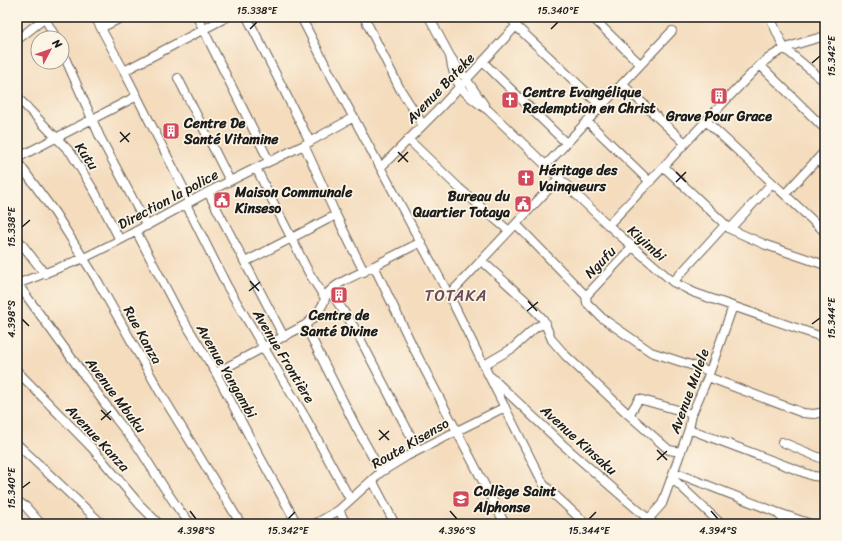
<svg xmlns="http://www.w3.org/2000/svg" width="842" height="541" viewBox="0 0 842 541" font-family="Sriracha,sans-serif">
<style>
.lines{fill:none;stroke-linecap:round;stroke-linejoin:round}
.minor-casing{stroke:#685f54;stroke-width:10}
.minor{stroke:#fff;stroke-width:8}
.ticks{fill:none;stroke:#1c1c1c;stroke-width:1.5}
.labels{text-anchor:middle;stroke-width:3.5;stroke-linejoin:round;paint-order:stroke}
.street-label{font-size:14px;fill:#1c1c1c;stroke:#fcf5e5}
.poi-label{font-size:14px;font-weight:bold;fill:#1c1c1c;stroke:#fcf5e5;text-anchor:start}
.quarter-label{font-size:16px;letter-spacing:1px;fill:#684d58;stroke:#fcf5e5}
.neatline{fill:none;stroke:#1c1c1c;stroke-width:1.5}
.ticks-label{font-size:10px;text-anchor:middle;fill:#1c1c1c}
</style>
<rect width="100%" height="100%" fill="#fcf5e5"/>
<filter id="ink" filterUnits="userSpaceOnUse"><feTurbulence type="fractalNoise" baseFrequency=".025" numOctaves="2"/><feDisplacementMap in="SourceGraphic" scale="8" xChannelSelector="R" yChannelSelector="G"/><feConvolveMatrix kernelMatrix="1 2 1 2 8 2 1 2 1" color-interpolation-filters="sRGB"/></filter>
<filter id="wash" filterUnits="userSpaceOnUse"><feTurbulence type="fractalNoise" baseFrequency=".012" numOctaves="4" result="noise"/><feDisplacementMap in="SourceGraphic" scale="16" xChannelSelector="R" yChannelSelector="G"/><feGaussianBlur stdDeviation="0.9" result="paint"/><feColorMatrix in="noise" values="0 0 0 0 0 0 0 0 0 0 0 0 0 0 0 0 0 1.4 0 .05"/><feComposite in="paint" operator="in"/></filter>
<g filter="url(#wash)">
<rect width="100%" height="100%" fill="#f4dcbd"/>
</g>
<g filter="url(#ink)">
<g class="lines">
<g class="minor-casing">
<path id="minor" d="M 44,17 L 56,38
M 95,17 L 124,71 L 190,201
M 197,17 L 269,161
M 247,17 L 310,142
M 301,17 L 328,70 L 451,299 L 488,374 L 544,485 L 586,524
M 364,17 L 400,89 L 423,125
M 429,17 L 450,56 L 485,106
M 511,17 L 516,26 L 602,107
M 592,17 L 640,64
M 770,17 L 784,48 L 825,82
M 101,28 L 123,17
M 17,40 L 45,18
M 62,51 L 100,137 L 147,226
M 450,56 C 454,86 464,94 488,110 L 608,225 L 673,282 L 695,293 L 825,338
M 483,62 L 566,143
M 760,65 L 825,129
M 124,71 L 227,17
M 178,78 L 230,181
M 622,84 L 685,143
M 17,97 L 71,153 L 96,194 L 120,240
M 587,121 L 650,182
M 706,121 L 825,232
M 408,139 L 459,188 L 509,231
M 304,145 L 336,215 L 364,272
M 17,158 L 137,96
M 817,160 L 825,167
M 17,161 L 55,213 L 97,280 L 160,392 L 241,524
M 546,165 L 672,31
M 381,167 L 438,110 L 516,26
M 664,167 L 730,229 L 766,245 L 825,265
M 256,168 L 309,273 L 325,298
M 208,192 L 284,337
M 785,194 L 825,151
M 186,204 L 227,286 L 304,415 L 350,499
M 516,224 L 586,296 L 587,303 L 602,318 L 651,352 L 709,371
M 608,225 C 660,172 708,117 760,65 C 782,46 798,44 825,36
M 730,229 L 772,183
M 136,231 L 179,313 L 216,373 L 259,455 L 297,524
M 17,238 L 45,274
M 482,261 L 525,300 L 543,319 L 552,340 L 566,356 L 629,415 L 669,450 L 681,452
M 245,262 L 336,215
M 374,266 L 421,242
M 673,282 L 725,225
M 17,283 L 116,419 L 139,448 L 165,489 L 180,511 L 191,524
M 17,284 L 84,258 L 120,240 L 208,192 L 256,168 L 304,145 L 354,117
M 330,291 L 354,327 L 418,450
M 449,295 L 559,178
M 586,296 L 632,247
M 305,325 L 356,427 L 381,472
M 484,365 L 513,348 L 536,327 L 546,323
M 17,371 L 92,448 L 140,505 L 159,524
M 216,373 L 305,325 C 312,320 319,312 323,304 C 325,300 325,296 328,293 C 338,281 360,274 374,266 L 413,347 L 505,524
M 491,377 L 562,444 L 654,524
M 708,377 L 803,413 L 814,414 L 825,412
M 629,415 L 639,399 L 692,414
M 689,429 L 813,476 L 822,477 L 825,476
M 782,442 L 825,460
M 17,444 L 102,524
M 674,472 L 776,512 L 811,524
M 672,478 L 721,524
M 372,480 L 395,524
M 17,501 L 26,507 L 41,524
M 339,510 L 346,524
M 779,515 L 789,524
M 315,524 L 339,510 L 381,472 L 407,456 L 505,407
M 644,524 L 662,504 L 689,429 L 692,414 L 708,377 L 733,306"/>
</g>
<use href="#minor" class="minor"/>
</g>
</g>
<path class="ticks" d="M 250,29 L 257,22M 551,29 L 558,22M 812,63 L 820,56M 120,132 L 129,142M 120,142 L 130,133M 398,152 L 408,162M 398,162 L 408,152M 676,172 L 686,182M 676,182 L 686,172M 22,227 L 30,220M 250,281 L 259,291M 249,291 L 260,282M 528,301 L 537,311M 527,311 L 538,302M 22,319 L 29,326M 812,324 L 820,318M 101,410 L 111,420M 101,420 L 111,411M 379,430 L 389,440M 379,440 L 389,431M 657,450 L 667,460M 657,460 L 667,451M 22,488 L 30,482M 190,511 L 196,519M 450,511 L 457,519M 711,511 L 718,519M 288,519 L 295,512M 589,519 L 596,512"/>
<defs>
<g id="building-square" transform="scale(0.9)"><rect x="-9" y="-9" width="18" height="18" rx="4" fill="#d1495b" stroke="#fcf5e5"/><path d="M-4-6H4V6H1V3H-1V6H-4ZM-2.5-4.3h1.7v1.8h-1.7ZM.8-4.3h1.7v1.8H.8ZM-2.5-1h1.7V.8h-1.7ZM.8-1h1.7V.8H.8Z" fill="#fff"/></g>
<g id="church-square" transform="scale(0.9)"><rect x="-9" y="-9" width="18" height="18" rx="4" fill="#d1495b" stroke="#fcf5e5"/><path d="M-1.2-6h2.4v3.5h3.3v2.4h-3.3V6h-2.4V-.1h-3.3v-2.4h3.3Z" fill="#fff"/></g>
<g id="civic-square" transform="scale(0.9)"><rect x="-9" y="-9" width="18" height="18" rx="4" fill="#d1495b" stroke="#fcf5e5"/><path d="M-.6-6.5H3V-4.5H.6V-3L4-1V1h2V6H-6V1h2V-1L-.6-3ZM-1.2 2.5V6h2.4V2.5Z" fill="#fff"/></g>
<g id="school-square" transform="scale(0.9)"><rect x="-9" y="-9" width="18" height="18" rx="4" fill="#d1495b" stroke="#fcf5e5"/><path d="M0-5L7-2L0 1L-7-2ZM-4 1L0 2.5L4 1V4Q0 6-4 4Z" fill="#fff"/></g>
</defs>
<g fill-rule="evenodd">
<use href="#building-square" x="719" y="96"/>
<use href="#church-square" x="510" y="100"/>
<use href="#building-square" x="171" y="131"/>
<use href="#church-square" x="526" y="178"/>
<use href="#civic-square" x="222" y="200"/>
<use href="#civic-square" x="523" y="204"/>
<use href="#building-square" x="339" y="295"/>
<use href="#school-square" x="461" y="499"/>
</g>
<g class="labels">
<g class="street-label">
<text transform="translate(440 88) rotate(-46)" y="5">Avenue Bateke</text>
<text transform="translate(87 156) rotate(56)" y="5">Kutu</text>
<text transform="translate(168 199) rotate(-28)" y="5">Direction la police</text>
<text transform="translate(647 243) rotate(42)" y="5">Kiyimbi</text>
<text transform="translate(600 262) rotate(-46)" y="5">Ngufu</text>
<text transform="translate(143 335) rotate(61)" y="5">Rue Kanza</text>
<text transform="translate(284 356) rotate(59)" y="5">Avenue Frontière</text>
<text transform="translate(227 371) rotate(60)" y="5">Avenue Yangambi</text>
<text transform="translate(689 391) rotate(-70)" y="5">Avenue Mulele</text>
<text transform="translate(116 395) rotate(53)" y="5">Avenue Mbuku</text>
<text transform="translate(98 438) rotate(47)" y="5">Avenue Kanza</text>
<text transform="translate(579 440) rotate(42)" y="5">Avenue Kinsaku</text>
<text transform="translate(410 443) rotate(-30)" y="5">Route Kisenso</text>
</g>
<g class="poi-label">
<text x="523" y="97">Centre Evangélique<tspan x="523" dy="16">Redemption en Christ</tspan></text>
<text x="719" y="121" text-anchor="middle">Grave Pour Grace</text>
<text x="184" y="128">Centre De<tspan x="184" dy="16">Santé Vitamine</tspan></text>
<text x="539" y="175">Héritage des<tspan x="539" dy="16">Vainqueurs</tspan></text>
<text x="235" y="197">Maison Communale<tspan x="235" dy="16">Kinseso</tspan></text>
<text x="510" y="201" text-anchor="end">Bureau du<tspan x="510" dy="16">Quartier Totaya</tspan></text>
<text x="339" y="320" text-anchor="middle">Centre de<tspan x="339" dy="16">Santé Divine</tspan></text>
<text x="474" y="496">Collège Saint<tspan x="474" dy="16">Alphonse</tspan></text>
</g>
<g class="quarter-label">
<text x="456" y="301">TOTAKA</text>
</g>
</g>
<rect width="842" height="541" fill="none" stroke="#fcf5e5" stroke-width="44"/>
<g transform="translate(50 50) rotate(49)"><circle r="19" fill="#fcf5e5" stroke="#a29e95"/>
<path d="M0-3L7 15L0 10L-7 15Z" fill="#d1495b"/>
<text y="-6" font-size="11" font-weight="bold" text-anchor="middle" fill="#1c1c1c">N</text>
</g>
<rect x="22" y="22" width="798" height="497" class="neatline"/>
<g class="ticks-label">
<text x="257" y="14">15.338°E</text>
<text x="558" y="14">15.340°E</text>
<text transform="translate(831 56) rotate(-90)" y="4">15.342°E</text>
<text transform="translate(11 227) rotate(-90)" y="4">15.338°E</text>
<text transform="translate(831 318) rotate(-90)" y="4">15.344°E</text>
<text transform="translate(11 319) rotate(-90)" y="4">4.398°S</text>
<text transform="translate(11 488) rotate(-90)" y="4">15.340°E</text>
<text x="196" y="534">4.398°S</text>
<text x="288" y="534">15.342°E</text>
<text x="457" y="534">4.396°S</text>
<text x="589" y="534">15.344°E</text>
<text x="718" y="534">4.394°S</text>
</g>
</svg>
